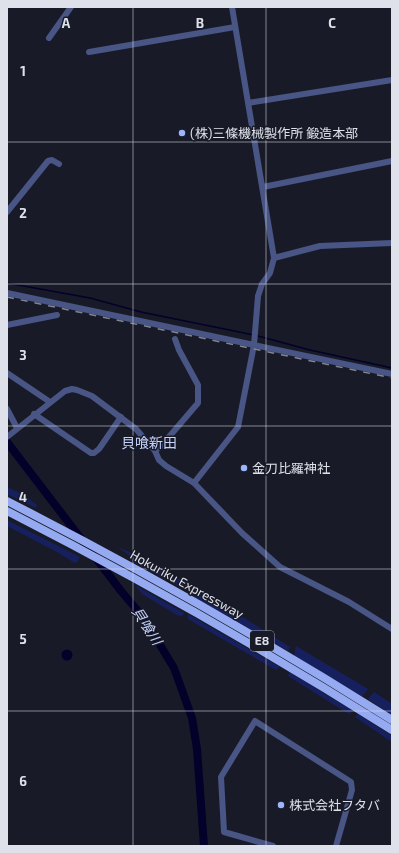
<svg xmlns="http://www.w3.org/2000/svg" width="399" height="853" viewBox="0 0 399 853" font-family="'Exo 2','Noto Sans JP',sans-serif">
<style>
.green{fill:#17205f}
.water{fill:#03002a}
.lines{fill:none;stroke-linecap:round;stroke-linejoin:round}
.stream{stroke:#03002a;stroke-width:1.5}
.river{stroke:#03002a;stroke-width:8}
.minor{stroke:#485585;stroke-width:6}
.highway{stroke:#95aaf1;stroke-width:8}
.rail{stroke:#82858f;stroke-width:1.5;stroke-dasharray:7 7;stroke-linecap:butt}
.grid{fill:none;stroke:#dee1e9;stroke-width:1;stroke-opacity:0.55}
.poi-dot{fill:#9eb4fd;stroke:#181b27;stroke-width:1.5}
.labels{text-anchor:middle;stroke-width:3;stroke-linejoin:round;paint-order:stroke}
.shield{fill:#181b27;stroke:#a3a6af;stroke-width:1}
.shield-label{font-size:12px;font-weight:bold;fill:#dee1e9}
.poi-label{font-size:13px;fill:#dee1e9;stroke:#181b27;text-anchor:start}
.street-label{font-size:13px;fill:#dee1e9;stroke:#181b27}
.neighbourhood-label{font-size:14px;fill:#c4d2fc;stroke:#181b27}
.water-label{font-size:14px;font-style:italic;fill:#c5d3fc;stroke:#181b27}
.grid-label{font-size:13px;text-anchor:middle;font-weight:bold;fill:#dee1e9;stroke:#181b27;stroke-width:3;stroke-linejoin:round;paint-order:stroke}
</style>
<rect width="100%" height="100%" fill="#181b27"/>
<path class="green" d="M 7,487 L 24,495 L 37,505 L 36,508 L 7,494 Z
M 7,520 L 80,557 L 77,562 L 75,563 L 57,552 L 7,526 Z
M 118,547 C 136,555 179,574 190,589 L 178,586 L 133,562 L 130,556 Z
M 135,585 L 184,613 L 182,616 L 177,615 L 142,594 Z
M 201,591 L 290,647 L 288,651 L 194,597 Z
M 188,614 L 280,667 L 276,670 L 188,619 Z
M 296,646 L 368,689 L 362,697 L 294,656 Z
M 290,672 L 353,711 L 349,714 L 288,676 Z
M 374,692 L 392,704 L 392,715 L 368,699 Z
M 358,714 L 392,736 L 392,742 L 355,717 Z"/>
<path class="water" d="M61.5 655a5.5 5.5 0 1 1 11 0a5.5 5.5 0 1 1-11 0Z"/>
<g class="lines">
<path class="stream" d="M 7,283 L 90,298 L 141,312 L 254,335
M 258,336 L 310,350 L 392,368"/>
<path class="river" d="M 7,442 L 121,591 L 143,617 L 174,668 L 192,718 L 197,749 L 204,846"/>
<path class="minor" d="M 49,38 L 71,7
M 89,52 L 235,27
M 248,103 L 392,80
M 263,187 L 392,161
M 7,212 L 48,161 L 52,160 L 59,164
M 274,258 L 320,246 L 392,243
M 7,293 L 392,374
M 7,325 L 57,315
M 7,373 L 50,402
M 7,409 L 17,428
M 34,414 L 91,453 L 94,453 L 99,449 L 121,417
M 7,437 L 65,391 L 72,389 L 77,390 L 92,396 L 136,429 L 155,451 L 159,460 L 166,466 L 194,483 L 242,533 L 280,567 L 349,602 L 392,629
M 155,451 L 162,445 L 198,403 L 198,385 L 179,350 L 175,339
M 194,483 L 238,427 L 254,345 L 258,296 L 262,284 L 270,273 L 274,258 L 232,7
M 273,846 L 224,832 L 221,777 L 255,721 L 351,782 L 352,790 L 336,846"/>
<path class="highway" d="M 7,501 C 138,568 267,641 392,720
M 7,511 C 138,578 267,651 392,730"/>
<path class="rail" d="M 7,297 L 392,378"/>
</g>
<path class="grid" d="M 133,7 L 133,846M 266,7 L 266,846M 7,142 L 392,142M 7,284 L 392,284M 7,426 L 392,426M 7,569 L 392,569M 7,711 L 392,711"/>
<g class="poi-dot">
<circle cx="182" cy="133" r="4"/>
<circle cx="244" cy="468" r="4"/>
<circle cx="281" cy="805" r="4"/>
</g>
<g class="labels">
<rect class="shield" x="250" y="631" width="24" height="20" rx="3"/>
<g class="shield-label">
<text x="262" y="645">E8</text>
</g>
<g class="poi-label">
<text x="190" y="138">(株)三條機械製作所 鍛造本部</text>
<text x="252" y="473">金刀比羅神社</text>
<text x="289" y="810">株式会社フタバ</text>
</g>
<g class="street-label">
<text transform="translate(187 584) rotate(29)" y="5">Hokuriku Expressway</text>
</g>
<g class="neighbourhood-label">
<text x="149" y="448">貝喰新田</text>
</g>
<g class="water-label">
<text transform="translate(147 626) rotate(57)" y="5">貝喰川</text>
</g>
</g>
<g class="grid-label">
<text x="66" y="28">A</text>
<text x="200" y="28">B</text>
<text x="332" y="28">C</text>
<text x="23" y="76">1</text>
<text x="23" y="218">2</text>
<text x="23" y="360">3</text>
<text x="23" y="502">4</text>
<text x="23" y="644">5</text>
<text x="23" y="786">6</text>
</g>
<rect width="399" height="853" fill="none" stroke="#dee1e9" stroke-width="16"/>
</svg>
